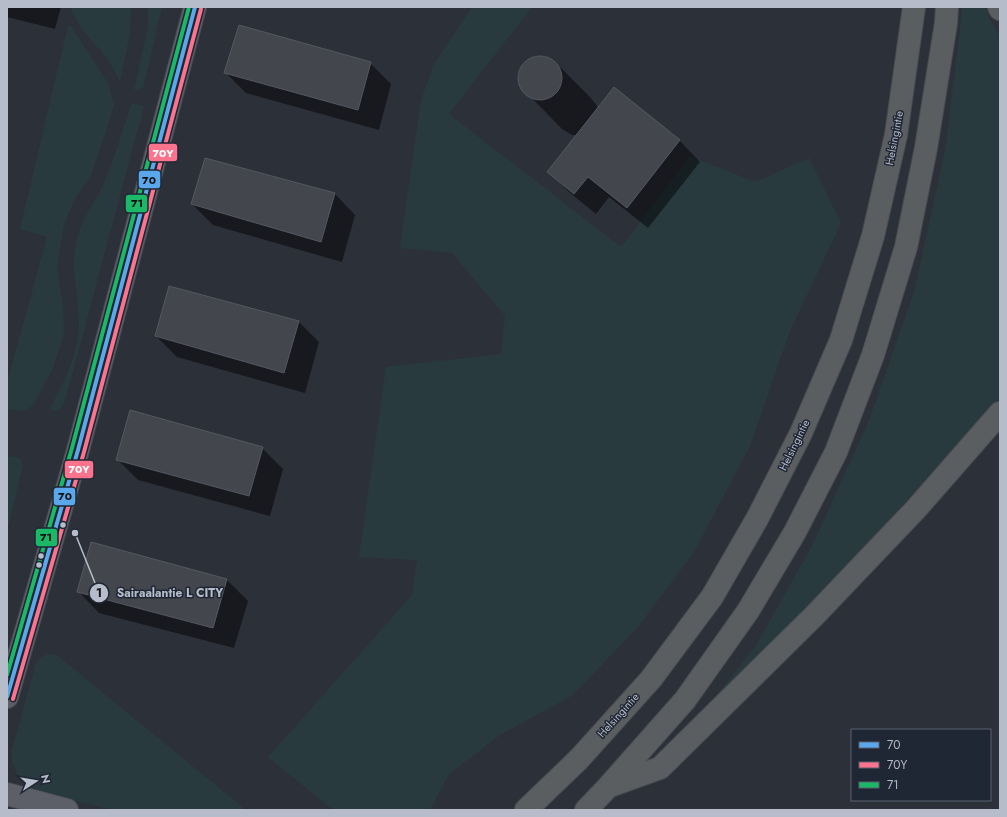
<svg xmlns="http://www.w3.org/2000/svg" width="1007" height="817" viewBox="0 0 1007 817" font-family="Jost,sans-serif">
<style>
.green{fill:#293a3f}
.shadow{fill:#0007}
.building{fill:#43464d;stroke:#545861}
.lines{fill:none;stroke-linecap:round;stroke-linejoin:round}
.minor-casing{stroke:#484b52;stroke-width:24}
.highway-casing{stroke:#494c55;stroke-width:24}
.minor{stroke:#5c5f67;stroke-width:22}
.highway{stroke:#5b5e60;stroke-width:22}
.bus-1-casing{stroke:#1f2634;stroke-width:7}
.bus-2-casing{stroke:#1f2634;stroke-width:7}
.bus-3-casing{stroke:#1f2634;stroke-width:7}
.bus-1{stroke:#5aa8eb;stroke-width:4}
.bus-2{stroke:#fc738d;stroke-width:4}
.bus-3{stroke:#1ab867;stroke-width:4}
.bus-dot{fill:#b6bcc9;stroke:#1f2634;stroke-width:1.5}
.labels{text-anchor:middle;stroke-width:3;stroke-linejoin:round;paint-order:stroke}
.street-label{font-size:11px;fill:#b6bcc9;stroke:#1f2634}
.leader{fill:none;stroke:#b6bcc9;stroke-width:1.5}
.callout-dot{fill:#b6bcc9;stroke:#1f2634;stroke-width:1.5}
.mark-label{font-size:12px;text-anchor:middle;font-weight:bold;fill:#111}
.callout-label{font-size:12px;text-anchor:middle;font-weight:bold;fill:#b6bcc9;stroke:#1f2634;stroke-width:3;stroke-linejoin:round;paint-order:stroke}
.line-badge{stroke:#1f2634;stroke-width:1.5}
.badge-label{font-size:11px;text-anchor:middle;font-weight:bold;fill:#fff}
.pale-badge-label{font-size:11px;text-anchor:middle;font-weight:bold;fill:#111}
</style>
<rect width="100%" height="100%" fill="#2c3039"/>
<path class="green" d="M 72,7 L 131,7 L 130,34 L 120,81 L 107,58 L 83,31 L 71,10 Z
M 148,7 L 162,7 L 143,88 L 134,90 L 148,28 Z
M 472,7 L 532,7 L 449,114 L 621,247 L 690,156 L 755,182 L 809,158 L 841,223 L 790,331 L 750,446 L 694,552 L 638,627 L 573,695 L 500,735 L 449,774 L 430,810 L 333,810 L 268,757 L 412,595 L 417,560 L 359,557 L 386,367 L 501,354 L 505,316 L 452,253 L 400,248 L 421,100 L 434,64 Z
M 962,7 L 985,7 L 991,21 L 1000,36 L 1000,398 L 864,547 L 717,699 L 715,697 L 755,647 L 813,544 L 868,423 L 914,292 L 945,151 L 960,30 Z
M 68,26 L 71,26 L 108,83 L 114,105 L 108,125 L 91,175 L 75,199 L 64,225 L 57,266 L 63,306 L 64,333 L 53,368 L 33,405 L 24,411 L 7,409 L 7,383 L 47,237 L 20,229 Z
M 132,103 L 144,106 L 66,397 L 61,408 L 57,411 L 50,410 C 55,396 64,383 69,369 C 75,355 79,337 79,322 C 79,292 69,268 77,238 C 82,220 93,205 101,189 C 114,161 122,132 132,103 Z
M 7,456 L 20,458 L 23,465 L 7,532 Z
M 51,654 L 58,656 L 246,810 L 112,810 L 41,792 L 25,783 L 17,774 L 12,761 L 12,750 L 36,663 C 40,657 43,655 51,654 Z"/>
<path class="shadow" d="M 7,7 L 61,7 L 55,29 L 7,17 Z
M 543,56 L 554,61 L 590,97 L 597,106 L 597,109 L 614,88 L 680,141 L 700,162 L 648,228 L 609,197 L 596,214 L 569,192 L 548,171 L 577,135 L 572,135 L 562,129 L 522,88 L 519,77 L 523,65 L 531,58 Z
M 370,63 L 391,84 L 379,130 L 246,93 L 225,72 Z
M 206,160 L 335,194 L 355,215 L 342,262 L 213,225 L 192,204 Z
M 299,322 L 319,342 L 305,393 L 177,357 L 156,336 Z
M 262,448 L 283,469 L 270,516 L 138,480 L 118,460 Z
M 92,544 L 227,580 L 248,601 L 234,648 L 99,613 L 79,592 Z"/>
<path class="building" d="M 239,25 L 371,62 L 358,110 L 224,73 Z
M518 78a22 22 0 1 1 44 0a22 22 0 1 1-44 0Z
M 614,87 L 680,140 L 627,208 L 588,177 L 574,194 L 547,172 Z
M 205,158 L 335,193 L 321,242 L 191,204 Z
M 169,286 L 299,321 L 284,373 L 155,336 Z
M 130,410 L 263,447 L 249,496 L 116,460 Z
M 91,542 L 227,579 L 213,628 L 77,592 Z"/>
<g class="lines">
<g class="minor-casing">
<path id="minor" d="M 7,697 L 78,450 L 195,7
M 7,794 L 67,810"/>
</g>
<g class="highway-casing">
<path id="highway" d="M 999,7 L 1000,9
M 610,786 L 660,768 L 814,616 L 916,509 L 1000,413
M 526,810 L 579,759 L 651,679 L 712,597 L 757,519 L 801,433 L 841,340 L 873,236 L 896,135 L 914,7
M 586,810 L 608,787 L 685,700 L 748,611 L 795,532 L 836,452 L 873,355 L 906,247 L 926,148 L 946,23 L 947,7"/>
</g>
<use href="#minor" class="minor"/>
<use href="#highway" class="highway"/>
<g class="bus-1-casing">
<path id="bus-1" d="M 7,697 L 78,450 L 195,7"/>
</g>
<g class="bus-2-casing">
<path id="bus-2" d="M 13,699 L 84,452 L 201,9"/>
</g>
<g class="bus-3-casing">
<path id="bus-3" d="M 7,675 L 72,448 L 189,7"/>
</g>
<use href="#bus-1" class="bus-1"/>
<use href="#bus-2" class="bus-2"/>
<use href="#bus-3" class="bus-3"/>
</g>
<g class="bus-dot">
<circle cx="63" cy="525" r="3.5"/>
<circle cx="41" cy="556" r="3.5"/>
<circle cx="39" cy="565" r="3.5"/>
</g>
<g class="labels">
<g class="street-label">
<text transform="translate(894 138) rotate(-79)" y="4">Helsingintie</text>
<text transform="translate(794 445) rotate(-64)" y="4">Helsingintie</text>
<text transform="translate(618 715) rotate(-48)" y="4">Helsingintie</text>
</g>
</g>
<path class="leader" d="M75 533L99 593"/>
<g class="callout-dot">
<circle cx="75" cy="533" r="4"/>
<circle cx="99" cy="593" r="10"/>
</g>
<g class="mark-label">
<text x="99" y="597">1</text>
</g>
<g class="callout-label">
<text x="170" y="597">Sairaalantie L CITY</text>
</g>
<g class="line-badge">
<rect x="148" y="143" width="30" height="19" rx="4" fill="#fc738d"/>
<rect x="138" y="170" width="23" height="19" rx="4" fill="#5aa8eb"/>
<rect x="125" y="194" width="23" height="19" rx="4" fill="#1ab867"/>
<rect x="64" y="460" width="30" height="19" rx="4" fill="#fc738d"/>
<rect x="53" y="487" width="23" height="19" rx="4" fill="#5aa8eb"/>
<rect x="35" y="528" width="23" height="19" rx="4" fill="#1ab867"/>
</g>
<g class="badge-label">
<text x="163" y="157">70Y</text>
<text x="79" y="473">70Y</text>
</g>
<g class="pale-badge-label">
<text x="149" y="184">70</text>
<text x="137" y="207">71</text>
<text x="65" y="500">70</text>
<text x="46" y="541">71</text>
</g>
<rect width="1007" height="817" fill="none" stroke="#b6bcc9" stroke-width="16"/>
<rect x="851" y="729" width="140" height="72" fill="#1f2634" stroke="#5b6270"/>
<rect x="859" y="742" width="20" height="6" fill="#5aa8eb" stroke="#5b6270"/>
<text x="887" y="749" font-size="12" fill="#b6bcc9">70</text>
<rect x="859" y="762" width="20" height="6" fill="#fc738d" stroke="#5b6270"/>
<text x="887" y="769" font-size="12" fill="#b6bcc9">70Y</text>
<rect x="859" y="782" width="20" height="6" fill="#1ab867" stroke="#5b6270"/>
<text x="887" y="789" font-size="12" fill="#b6bcc9">71</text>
<g transform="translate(36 781) rotate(78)" stroke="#1f2634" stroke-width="3" paint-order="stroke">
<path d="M0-3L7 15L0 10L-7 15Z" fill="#b6bcc9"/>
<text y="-6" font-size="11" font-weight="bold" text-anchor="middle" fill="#b6bcc9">N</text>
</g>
</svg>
